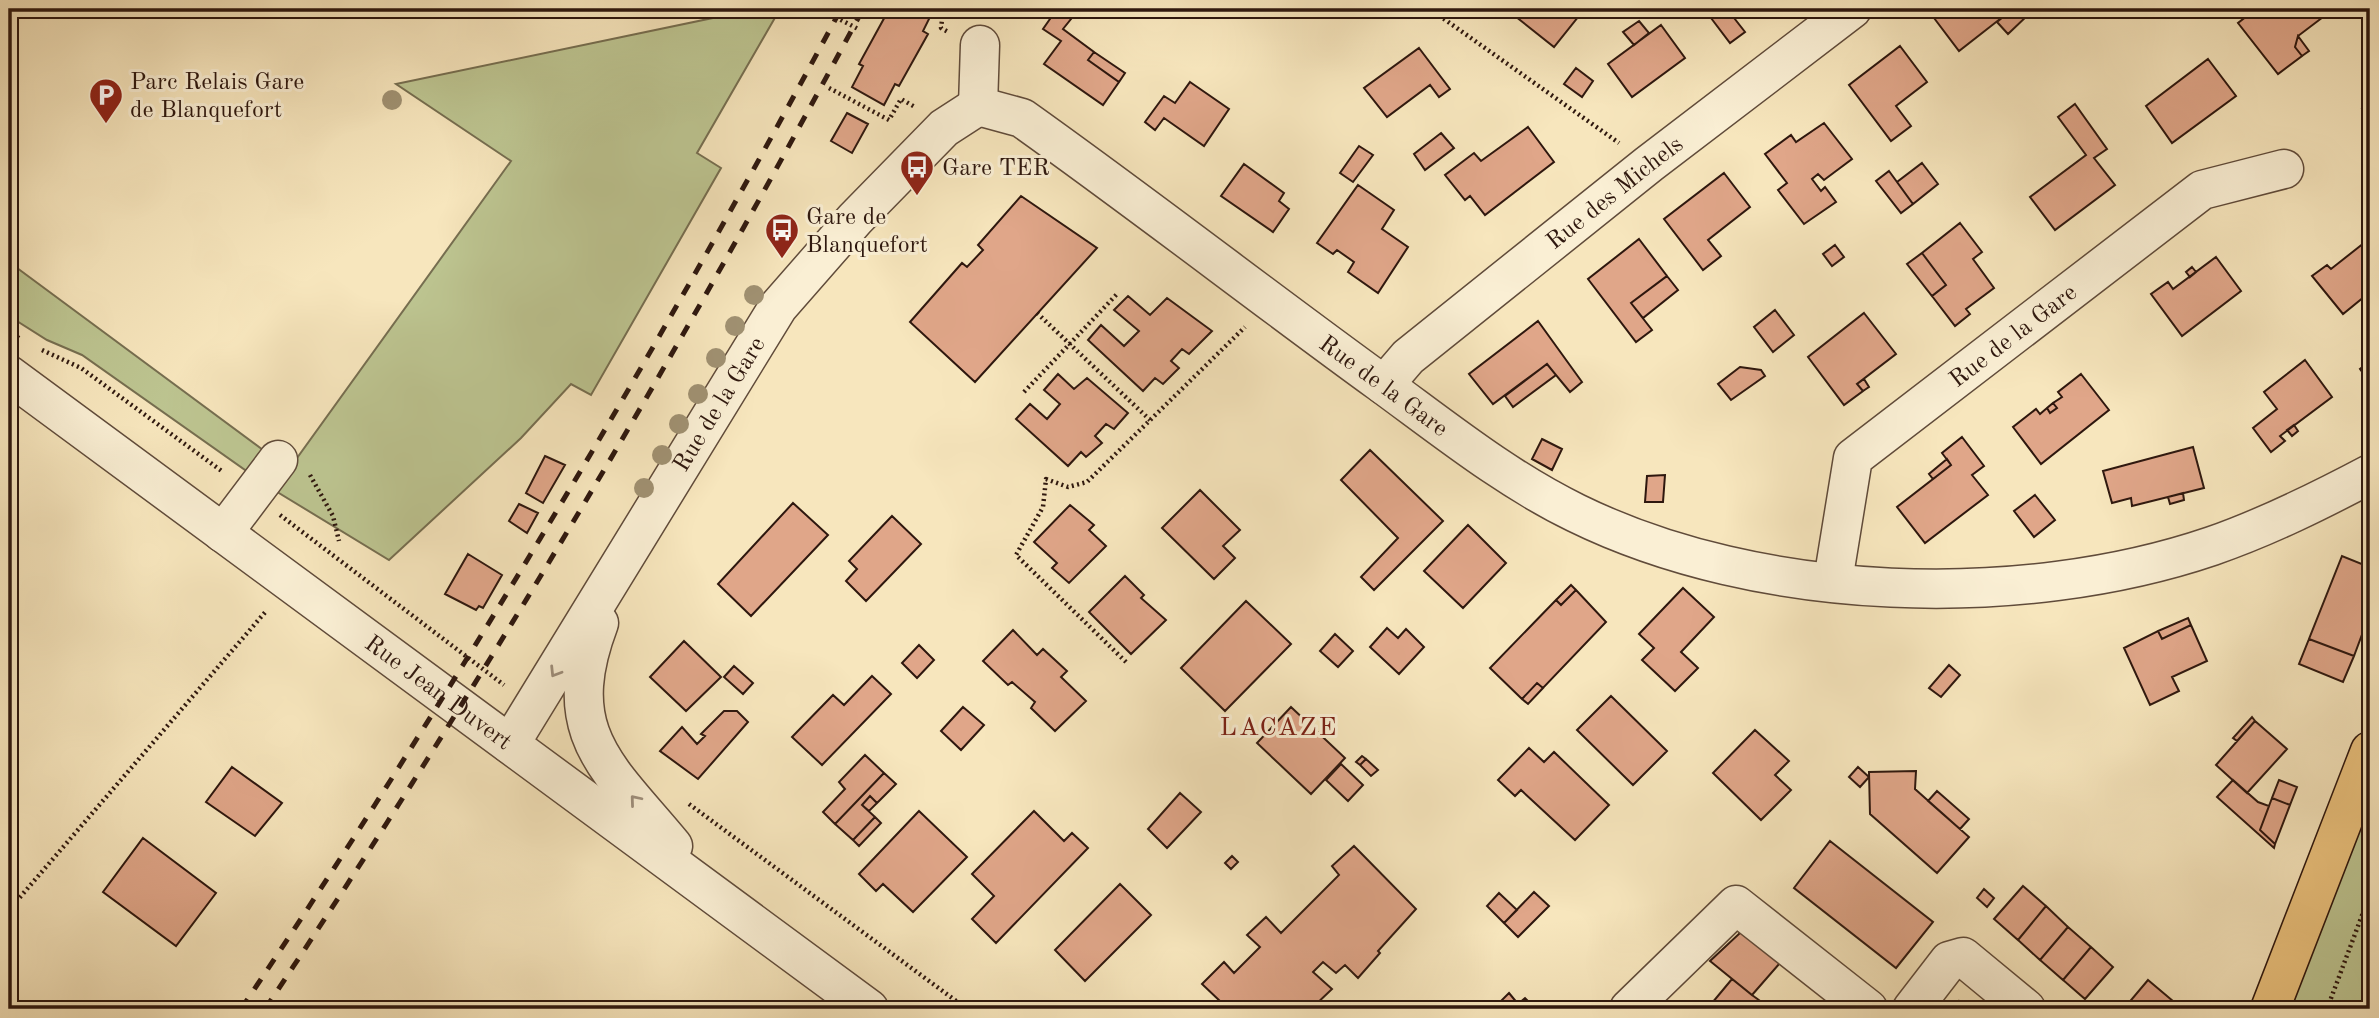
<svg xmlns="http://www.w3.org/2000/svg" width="2379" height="1018" viewBox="0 0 2379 1018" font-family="'Old Standard TT',serif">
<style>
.green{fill:#bdc591;stroke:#766e50;stroke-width:2}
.building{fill:#e0a689;stroke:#2e170e;stroke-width:2}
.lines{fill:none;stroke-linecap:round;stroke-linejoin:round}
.minor-casing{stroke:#604b3a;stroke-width:41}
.major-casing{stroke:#2e170e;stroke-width:41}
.path{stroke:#2e170e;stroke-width:4.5;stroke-dasharray:2 3.5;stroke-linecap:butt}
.minor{stroke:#faefd4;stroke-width:38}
.major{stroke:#ecc37e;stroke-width:38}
.rail{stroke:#2e170e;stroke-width:5;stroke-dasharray:12 12;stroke-linecap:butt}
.tree{fill:#a09172}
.oneway{stroke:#9e8e7b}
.labels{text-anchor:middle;stroke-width:6;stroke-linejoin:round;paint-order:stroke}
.poi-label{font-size:24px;fill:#2e170e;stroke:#faefd4;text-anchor:start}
.street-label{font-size:24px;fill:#2e170e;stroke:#faefd4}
.neighbourhood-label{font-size:26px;letter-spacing:2px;fill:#7a1f14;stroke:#faefd4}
</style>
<rect width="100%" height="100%" fill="#f7e6bd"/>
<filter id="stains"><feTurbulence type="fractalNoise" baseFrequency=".00286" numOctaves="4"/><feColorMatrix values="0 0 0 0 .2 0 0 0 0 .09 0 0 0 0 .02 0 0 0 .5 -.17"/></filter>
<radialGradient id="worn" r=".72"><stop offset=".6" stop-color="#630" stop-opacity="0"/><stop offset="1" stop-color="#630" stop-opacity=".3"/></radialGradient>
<path class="green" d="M 731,9 L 780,9 L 697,153 L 721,168 L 591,395 L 571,384 L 521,438 L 389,560 L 274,490 L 511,161 L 396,84 L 727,15 Z
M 9,262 L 263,450 L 248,472 L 82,355 L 47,340 L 9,316 Z
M 2370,801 L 2370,1009 L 2288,1009 Z"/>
<path class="building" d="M 896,9 L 921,9 L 931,15 L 923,31 L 928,34 L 899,86 L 895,84 L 884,105 L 852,87 L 863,66 L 859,64 L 887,13 L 892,16 Z
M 1057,9 L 1067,9 L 1075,14 L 1063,29 L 1094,52 L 1088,60 L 1119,82 L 1103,105 L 1044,64 L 1061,41 L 1043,29 Z
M 1506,9 L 1579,9 L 1582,12 L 1554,47 Z
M 1722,9 L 1727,9 L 1745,32 L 1730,43 L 1711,18 Z
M 1945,9 L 2006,9 L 2009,12 L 1959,51 L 1934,18 Z
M 2006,9 L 2023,9 L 2028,15 L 2008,34 L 1997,22 L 2009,12 Z
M 2256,9 L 2330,9 L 2331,11 L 2298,36 L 2295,47 L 2302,56 L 2278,74 L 2238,23 Z
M 1639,21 L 1649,33 L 1634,45 L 1623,32 Z
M 1661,25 L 1685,58 L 1632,97 L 1608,64 Z
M 2298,36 L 2309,51 L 2302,56 L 2295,47 Z
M 1900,46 L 1927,82 L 1896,106 L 1911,126 L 1891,141 L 1849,85 Z
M 1419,48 L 1450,89 L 1439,97 L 1430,85 L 1387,117 L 1364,88 Z
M 1094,52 L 1125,73 L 1119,82 L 1088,60 Z
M 2208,59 L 2236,96 L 2172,143 L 2146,106 Z
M 1576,68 L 1593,81 L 1582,97 L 1564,84 Z
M 1190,82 L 1229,109 L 1204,146 L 1164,118 L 1155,130 L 1145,122 L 1164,96 L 1175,103 Z
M 2370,102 L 2370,120 L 2362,109 Z
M 2075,104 L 2107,149 L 2094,158 L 2115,185 L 2055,230 L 2030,197 L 2086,155 L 2058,117 Z
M 847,113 L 868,124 L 852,153 L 831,141 Z
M 1824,123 L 1852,159 L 1824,180 L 1818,174 L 1812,179 L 1821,191 L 1825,187 L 1836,202 L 1804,224 L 1778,190 L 1787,183 L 1765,154 L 1791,135 L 1796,142 Z
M 1528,127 L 1554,162 L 1485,215 L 1470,196 L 1465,200 L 1445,175 L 1474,153 L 1481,161 Z
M 1441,133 L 1454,148 L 1425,170 L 1414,154 Z
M 1359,146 L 1373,155 L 1353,182 L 1340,173 Z
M 1922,163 L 1938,184 L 1913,204 L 1897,182 Z
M 1244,164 L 1284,193 L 1279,201 L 1289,209 L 1273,232 L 1221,196 Z
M 1889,171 L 1913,204 L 1901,213 L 1876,181 Z
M 1724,173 L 1750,207 L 1708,240 L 1721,256 L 1703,270 L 1664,219 Z
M 1358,185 L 1394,210 L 1382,229 L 1408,247 L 1378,293 L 1348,272 L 1354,262 L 1337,250 L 1333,254 L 1317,243 Z
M 1021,196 L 1097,248 L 975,382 L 910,322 L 962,263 L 967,267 L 983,250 L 978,245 Z
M 1960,223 L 1982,252 L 1973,259 L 1994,288 L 1966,309 L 1970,314 L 1955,326 L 1932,296 L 1946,285 L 1922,253 Z
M 1639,239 L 1667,276 L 1631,303 L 1652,330 L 1636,342 L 1588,279 Z
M 2369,239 L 2370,292 L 2343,314 L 2312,276 L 2327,265 L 2331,269 Z
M 1835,245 L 1844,257 L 1832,266 L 1823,254 Z
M 1922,253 L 1946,285 L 1932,296 L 1907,264 Z
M 2216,257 L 2241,291 L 2182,336 L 2151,294 L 2168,282 L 2173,289 Z
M 2192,267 L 2196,272 L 2190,277 L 2186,272 Z
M 1667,276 L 1678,290 L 1643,318 L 1631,303 Z
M 1128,296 L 1150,315 L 1167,298 L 1212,331 L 1189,354 L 1182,349 L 1171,361 L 1179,368 L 1163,384 L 1155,378 L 1143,391 L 1088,340 L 1101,325 L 1124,346 L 1139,331 L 1114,310 Z
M 1775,310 L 1794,335 L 1773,352 L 1754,327 Z
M 1864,313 L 1896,354 L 1857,384 L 1863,391 L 1844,405 L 1808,357 Z
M 1538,321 L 1582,382 L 1570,392 L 1547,364 L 1493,404 L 1469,374 Z
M 2305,360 L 2332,397 L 2280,436 L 2285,441 L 2271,452 L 2253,428 L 2277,409 L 2264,392 Z
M 2370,361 L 2370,383 L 2360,369 Z
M 1547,364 L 1556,375 L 1513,407 L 1505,396 Z
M 1740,367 L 1761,370 L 1765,376 L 1731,400 L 1718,384 Z
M 1058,374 L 1074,389 L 1087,378 L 1128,413 L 1114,429 L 1106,424 L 1095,436 L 1102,443 L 1086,457 L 1081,452 L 1068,466 L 1016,419 L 1030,404 L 1047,419 L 1060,404 L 1044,390 Z
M 2081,374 L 2109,410 L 2041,464 L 2013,427 L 2036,409 L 2040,414 L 2047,408 L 2050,413 L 2057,408 L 2053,403 L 2062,397 L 2058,392 Z
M 1864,379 L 1869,387 L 1863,391 L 1857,384 Z
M 2053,403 L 2057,408 L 2050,413 L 2047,408 Z
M 2294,425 L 2298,431 L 2292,436 L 2287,430 Z
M 1962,437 L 1984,466 L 1972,475 L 1988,495 L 1925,543 L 1897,507 L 1951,465 L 1942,453 Z
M 1542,439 L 1562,449 L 1552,470 L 1532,459 Z
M 2193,447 L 2204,488 L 2132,506 L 2131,498 L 2112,503 L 2103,471 Z
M 1370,450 L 1443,521 L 1374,590 L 1361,577 L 1398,538 L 1341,480 Z
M 545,456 L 565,465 L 543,503 L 526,493 Z
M 1947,459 L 1951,465 L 1933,479 L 1929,474 Z
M 1665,475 L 1663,502 L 1645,502 L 1647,476 Z
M 1200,490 L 1240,530 L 1223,546 L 1235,558 L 1214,579 L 1162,528 Z
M 2183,493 L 2184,500 L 2170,504 L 2168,497 Z
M 2035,495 L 2055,520 L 2034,537 L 2014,511 Z
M 793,503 L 828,535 L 751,616 L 718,584 Z
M 519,504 L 538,513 L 527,533 L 509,521 Z
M 1070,505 L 1094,525 L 1089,530 L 1106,546 L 1069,583 L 1052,568 L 1057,563 L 1034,542 Z
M 892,516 L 921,544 L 866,601 L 846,581 L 857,569 L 849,561 Z
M 1468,525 L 1506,563 L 1463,608 L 1424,571 Z
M 2370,551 L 2370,613 L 2354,656 L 2309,639 L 2342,556 L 2364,565 Z
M 468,554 L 502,575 L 483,608 L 479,606 L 476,610 L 445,594 Z
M 1125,576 L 1144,595 L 1141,598 L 1166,620 L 1131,654 L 1089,612 Z
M 1571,585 L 1576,590 L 1561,605 L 1556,600 Z
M 1683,588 L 1714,617 L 1681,652 L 1698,668 L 1675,691 L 1642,660 L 1654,648 L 1639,634 Z
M 1576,590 L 1606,622 L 1543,688 L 1537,683 L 1522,699 L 1490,668 L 1556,600 L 1561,605 Z
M 1246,601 L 1291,644 L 1225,711 L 1181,668 Z
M 2188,618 L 2191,625 L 2162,639 L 2158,631 Z
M 2191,625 L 2207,661 L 2172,677 L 2179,691 L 2150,705 L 2124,648 L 2158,631 L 2162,639 Z
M 1387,628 L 1398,638 L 1406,629 L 1424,647 L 1399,674 L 1370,647 Z
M 1013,630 L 1037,655 L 1043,649 L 1067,671 L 1061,677 L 1086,701 L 1055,731 L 1031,708 L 1035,702 L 1012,682 L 1008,685 L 983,661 Z
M 1335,634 L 1353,651 L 1338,667 L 1320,651 Z
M 2309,639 L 2354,656 L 2343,682 L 2299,664 Z
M 684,641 L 721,677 L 686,711 L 650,677 Z
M 919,645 L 934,660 L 917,678 L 902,663 Z
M 1949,665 L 1960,675 L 1941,697 L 1929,688 Z
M 734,666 L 753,683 L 743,694 L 724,677 Z
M 872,676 L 891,694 L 822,765 L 792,737 L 833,695 L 844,705 Z
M 1537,683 L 1543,688 L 1528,704 L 1522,699 Z
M 1611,696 L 1667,751 L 1633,785 L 1577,730 Z
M 963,707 L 984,725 L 961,750 L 941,731 Z
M 1291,707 L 1345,758 L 1311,794 L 1257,743 Z
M 724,711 L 737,711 L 748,722 L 698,779 L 660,751 L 682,727 L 697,744 L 705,736 L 701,734 Z
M 2252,717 L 2255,721 L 2237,741 L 2233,738 Z
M 2255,721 L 2287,749 L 2247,793 L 2216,765 Z
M 1755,730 L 1789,761 L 1775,775 L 1791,790 L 1761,820 L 1713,773 Z
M 1529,748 L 1544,762 L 1554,752 L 1609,805 L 1575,840 L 1521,790 L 1515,796 L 1498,780 Z
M 865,755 L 884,773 L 835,824 L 823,812 L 845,789 L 839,782 Z
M 1362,756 L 1366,759 L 1360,765 L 1356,762 Z
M 1366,759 L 1378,770 L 1371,776 L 1360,765 Z
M 1341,764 L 1363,785 L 1348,801 L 1326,780 Z
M 232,767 L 282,803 L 255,836 L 206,802 Z
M 1858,767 L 1869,777 L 1860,787 L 1849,777 Z
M 1916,771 L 1915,789 L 1969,837 L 1937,873 L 1870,814 L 1869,772 Z
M 884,773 L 896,784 L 877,803 L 870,796 L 862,805 L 875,817 L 853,840 L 835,824 Z
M 2233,780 L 2258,802 L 2269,806 L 2260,830 L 2275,844 L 2274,848 L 2217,797 Z
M 2279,780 L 2297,787 L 2290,805 L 2272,798 Z
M 1937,791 L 1969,819 L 1960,829 L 1928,801 Z
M 1180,793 L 1201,812 L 1167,848 L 1148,829 Z
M 870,796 L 877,803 L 869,811 L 862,805 Z
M 2272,798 L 2290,805 L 2275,844 L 2260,830 Z
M 919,811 L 967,857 L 913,912 L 883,884 L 876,891 L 859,874 Z
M 1034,811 L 1064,841 L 1072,833 L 1088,848 L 996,943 L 972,919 L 994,896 L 972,874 Z
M 875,817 L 881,823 L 859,846 L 853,840 Z
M 143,838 L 216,893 L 176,946 L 103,892 Z
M 1830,841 L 1933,922 L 1896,968 L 1794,888 Z
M 1354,846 L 1416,909 L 1378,951 L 1380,953 L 1358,978 L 1345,965 L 1336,973 L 1323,962 L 1313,972 L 1332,989 L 1311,1009 L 1215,1009 L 1222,1003 L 1202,984 L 1224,962 L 1234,973 L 1260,947 L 1247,935 L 1266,917 L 1281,933 L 1339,875 L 1332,866 Z
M 1232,856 L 1238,862 L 1231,869 L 1225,863 Z
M 1120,884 L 1151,915 L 1085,981 L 1055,950 Z
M 2023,886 L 2046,906 L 2018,940 L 1994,919 Z
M 1984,889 L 1994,898 L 1987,907 L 1977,898 Z
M 1534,892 L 1549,906 L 1518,937 L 1504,923 Z
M 1499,893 L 1517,910 L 1504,923 L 1487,906 Z
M 2046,906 L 2068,927 L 2040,960 L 2018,940 Z
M 2068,927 L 2091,947 L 2063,980 L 2040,960 Z
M 1741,932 L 1780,963 L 1752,995 L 1710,961 Z
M 2091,947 L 2113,967 L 2085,999 L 2063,980 Z
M 1732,979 L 1752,995 L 1771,1009 L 1707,1009 Z
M 2148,980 L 2180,1007 L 2179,1009 L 2130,1009 L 2126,1006 Z
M 1509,993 L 1518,1004 L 1525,998 L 1536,1009 L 1493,1009 Z
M 1959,1001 L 1968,1009 L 1952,1009 Z"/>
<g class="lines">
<g class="minor-casing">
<g id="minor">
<path d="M 978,106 L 980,45"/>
<path id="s1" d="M 9,375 L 869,1009"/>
<path id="s2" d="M 1384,385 L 1408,357 L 1649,164 L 1852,9"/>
<path d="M 223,533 L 278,460"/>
<path id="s3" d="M 1833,581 L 1853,458 L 2202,190 L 2284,169"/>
<path d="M 599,623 C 557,734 608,767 673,846"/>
<path id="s4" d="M 510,744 L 778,307 L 855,219 L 944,128 L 978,106 L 1022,118 C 1143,204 1261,296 1381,383 C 1444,429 1506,479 1576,513 C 1759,603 2021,611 2212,546 C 2267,527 2319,501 2370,474"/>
<path d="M 1629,1009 L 1736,905 L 1868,1009"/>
<path d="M 1912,1009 L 1949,961 L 1963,957 L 2026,1009"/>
</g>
</g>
<g class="major-casing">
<path id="major" d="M 2270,1009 L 2370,751"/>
</g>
<path class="path" d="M 937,9 L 943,12 L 941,28 L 948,32
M 1430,9 L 1619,143
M 826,12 L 860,30
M 829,88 L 889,120 L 901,99 L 915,107
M 1037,313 L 1150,420
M 9,331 L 19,338
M 42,350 L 81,368 L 223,472
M 1024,392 L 1118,293
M 310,475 L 333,516 L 339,541
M 280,515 L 504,685
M 1126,662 L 1016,555 L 1043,507 L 1046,479 L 1068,487 L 1087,482 L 1245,327
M 689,804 L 967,1009
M 9,910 L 267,610
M 2327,1009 L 2370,894"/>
<use href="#minor" class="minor"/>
<use href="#major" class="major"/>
<path class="rail" d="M 241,1009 C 458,686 657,352 841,9
M 265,1009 C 481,686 680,352 863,9"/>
</g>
<g class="tree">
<circle cx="392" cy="100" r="10"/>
<circle cx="754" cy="295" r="10"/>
<circle cx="735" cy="326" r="10"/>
<circle cx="716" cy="358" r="10"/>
<circle cx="698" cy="394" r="10"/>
<circle cx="679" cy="424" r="10"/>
<circle cx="662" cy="455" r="10"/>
<circle cx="644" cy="488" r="10"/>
</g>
<defs><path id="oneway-chevron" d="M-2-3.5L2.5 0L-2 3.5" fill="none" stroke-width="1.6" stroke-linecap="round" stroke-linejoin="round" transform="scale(1.75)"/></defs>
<g class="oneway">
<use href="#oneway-chevron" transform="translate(555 672) rotate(122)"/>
<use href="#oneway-chevron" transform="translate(635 800) rotate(-130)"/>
</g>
<defs>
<g id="parking-pin" transform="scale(1.75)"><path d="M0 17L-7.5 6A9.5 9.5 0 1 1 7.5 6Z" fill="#8f2418" stroke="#faefd4"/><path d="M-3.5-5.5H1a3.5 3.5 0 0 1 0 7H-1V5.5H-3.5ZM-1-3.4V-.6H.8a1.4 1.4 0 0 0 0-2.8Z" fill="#fff"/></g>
<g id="bus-pin" transform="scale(1.75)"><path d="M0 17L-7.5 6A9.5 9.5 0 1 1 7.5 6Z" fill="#8f2418" stroke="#faefd4"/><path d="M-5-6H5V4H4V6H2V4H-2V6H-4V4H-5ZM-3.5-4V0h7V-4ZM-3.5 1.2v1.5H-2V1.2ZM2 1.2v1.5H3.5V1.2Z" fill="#fff"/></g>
</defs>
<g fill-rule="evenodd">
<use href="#parking-pin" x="106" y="95"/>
<use href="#bus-pin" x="917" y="167"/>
<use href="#bus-pin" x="782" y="230"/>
</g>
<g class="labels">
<g class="poi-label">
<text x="130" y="89">Parc Relais Gare<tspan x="130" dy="28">de Blanquefort</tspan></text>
<text x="942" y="175">Gare TER</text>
<text x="806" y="224">Gare de<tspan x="806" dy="28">Blanquefort</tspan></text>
</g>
<g class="street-label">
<text dy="8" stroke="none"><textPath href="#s2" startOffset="301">Rue des Michels</textPath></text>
<text dy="8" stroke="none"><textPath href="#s3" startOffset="326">Rue de la Gare</textPath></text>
<text dy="8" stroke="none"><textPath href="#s4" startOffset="1293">Rue de la Gare</textPath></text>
<text dy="8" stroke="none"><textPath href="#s4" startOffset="399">Rue de la Gare</textPath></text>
<text dy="8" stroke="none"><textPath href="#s1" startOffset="534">Rue Jean Duvert</textPath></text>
</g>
<g class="neighbourhood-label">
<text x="1279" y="735">LACAZE</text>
</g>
</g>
<rect width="2379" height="1018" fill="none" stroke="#f7e6bd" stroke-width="35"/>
<rect x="10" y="10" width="2358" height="997" fill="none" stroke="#2e170e" stroke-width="3.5"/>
<rect x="18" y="18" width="2344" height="983" fill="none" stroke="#2e170e" stroke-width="2"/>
<rect width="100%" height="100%" filter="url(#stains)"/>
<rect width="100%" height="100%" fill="url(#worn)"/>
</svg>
